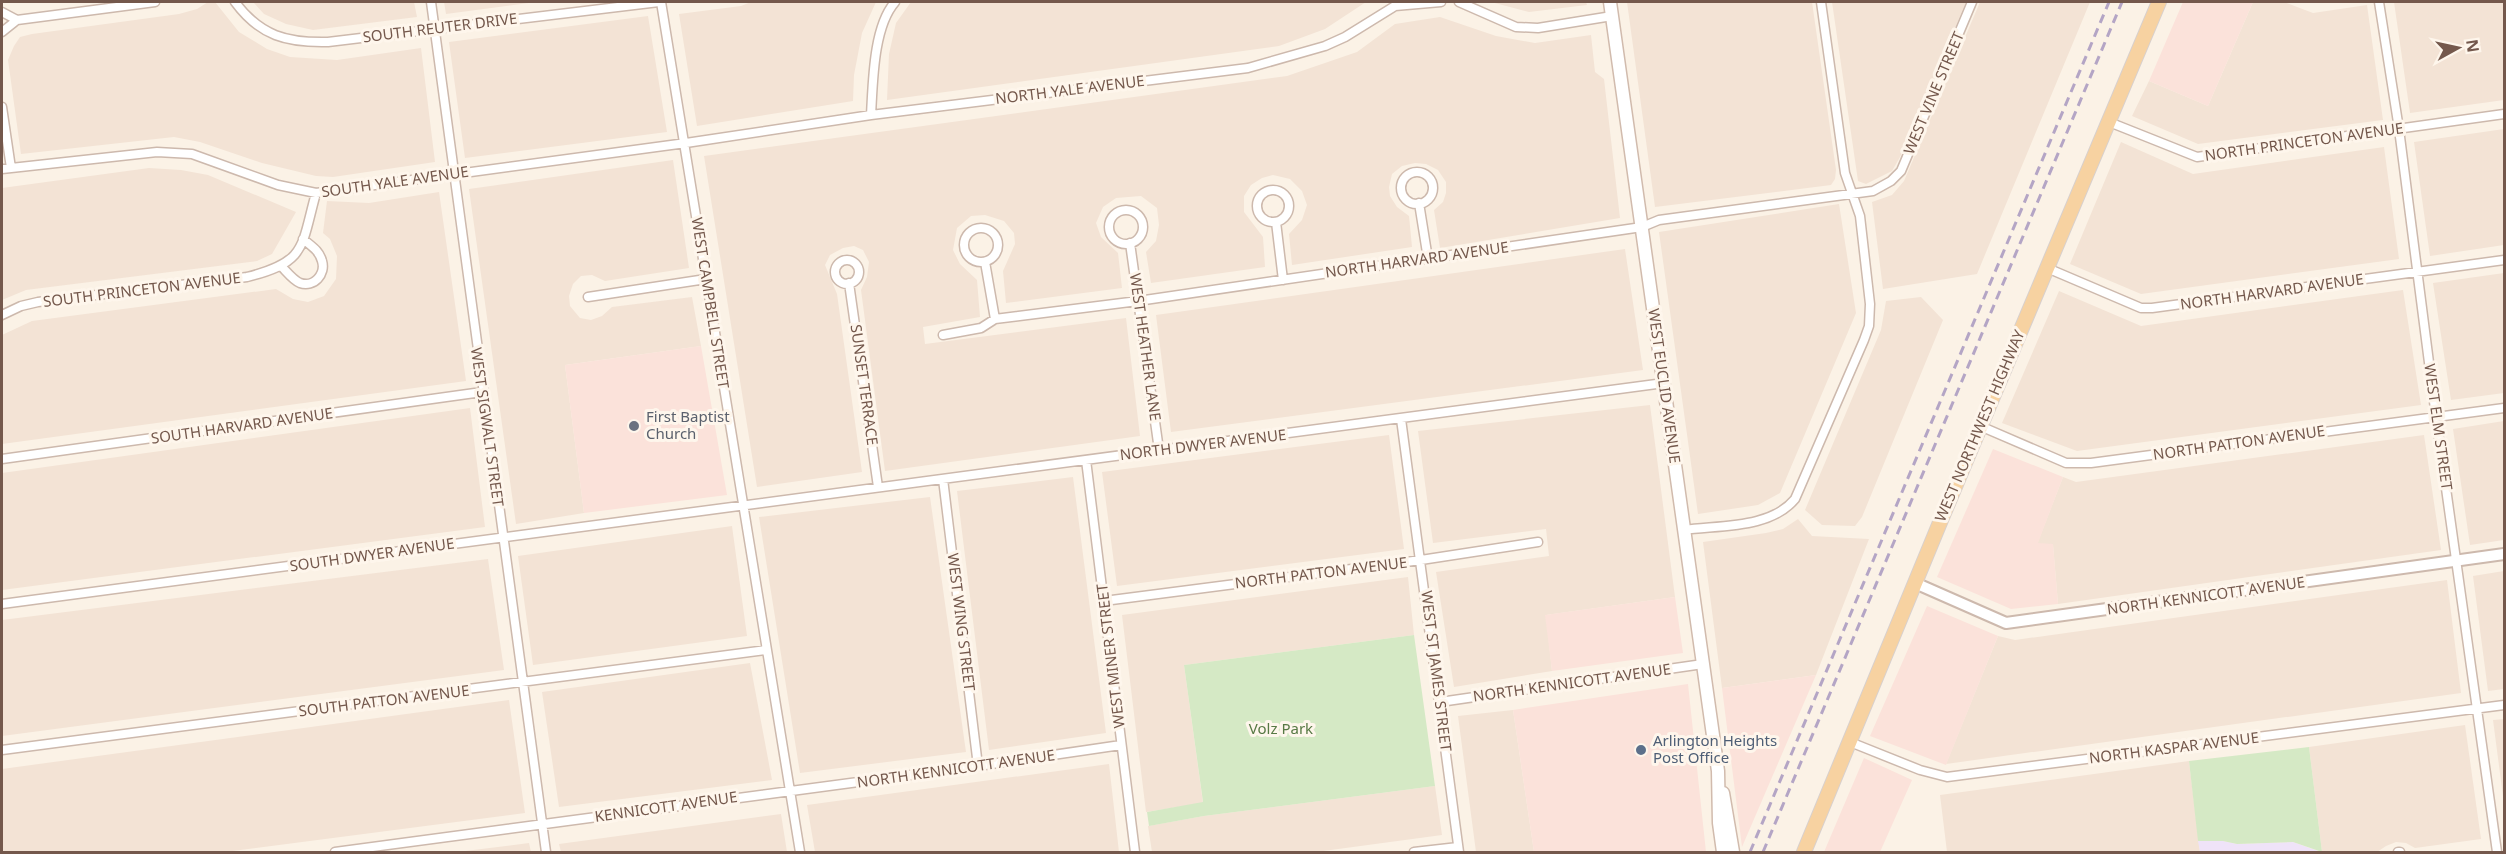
<svg xmlns="http://www.w3.org/2000/svg" width="2506" height="854" viewBox="0 0 2506 854" font-family="'Noto Sans',sans-serif">
<style>
.residential{fill:#f3e3d5}
.commercial{fill:#fbe2da}
.education{fill:#efe3f8}
.green{fill:#d5e9c5}
.lines{fill:none;stroke-linecap:round;stroke-linejoin:round}
.minor-casing{stroke:#cdb9ad;stroke-width:11}
.tertiary-casing{stroke:#cdb9ad;stroke-width:14}
.secondary-casing{stroke:#d1bbad;stroke-width:15}
.primary-casing{stroke:#d8d0cd;stroke-width:16}
.minor{stroke:#fff;stroke-width:8}
.tertiary{stroke:#fff;stroke-width:10}
.secondary{stroke:#fff;stroke-width:12}
.primary{stroke:#f7d2a1;stroke-width:14}
.rail{stroke:#b4a5c5;stroke-width:3;stroke-dasharray:9 6;stroke-linecap:butt}
.worship-dot{fill:#6b7280;stroke:#fef6ec;stroke-width:2}
.service-dot{fill:#5c6f8a;stroke:#fef6ec;stroke-width:2}
.labels{text-anchor:middle;stroke-width:6;stroke-linejoin:round;paint-order:stroke}
.street-label{font-size:15px;fill:#74584c;stroke:#fef6ec}
.worship-label{font-size:15px;fill:#5b616d;stroke:#fef6ec;text-anchor:start}
.park-label{font-size:15px;fill:#577944;stroke:#fef6ec}
.service-label{font-size:15px;fill:#4e5e75;stroke:#fef6ec;text-anchor:start}
</style>
<rect width="100%" height="100%" fill="#fbf2e6"/>
<path class="residential" d="M 208,2 L 215,2 L 239,32 L 267,49 L 290,57 L 337,60 L 421,48 L 435,162 L 333,177 L 316,176 L 262,163 L 200,142 L 174,137 L 21,154 L 8,60 L 14,46 L 20,37 L 32,34 L 179,14 L 197,9 Z
M 253,2 L 414,2 L 417,17 L 313,30 L 286,24 L 264,14 Z
M 444,2 L 536,2 L 446,14 Z
M 751,2 L 876,2 L 862,33 L 854,75 L 853,101 L 697,126 L 679,14 L 741,6 Z
M 911,2 L 1366,2 L 1325,29 L 1279,46 L 887,100 L 889,54 L 896,23 Z
M 1491,2 L 1586,2 L 1587,5 L 1529,12 Z
M 1627,2 L 1812,2 L 1836,170 L 1835,179 L 1831,185 L 1655,207 Z
M 1832,2 L 1966,2 L 1900,157 L 1892,171 L 1866,184 L 1858,181 Z
M 1980,2 L 2090,2 L 1977,274 L 1883,289 L 1872,202 L 1892,195 L 1904,181 Z
M 2253,2 L 2284,2 L 2313,13 L 2367,5 L 2383,120 L 2198,144 L 2132,116 L 2149,81 L 2208,106 Z
M 2394,2 L 2504,2 L 2504,100 L 2410,113 Z
M 648,16 L 667,132 L 465,158 L 449,42 Z
M 1440,17 L 1496,36 L 1535,43 L 1591,35 L 1595,72 L 1604,79 L 1620,218 L 1440,248 L 1434,210 L 1443,202 L 1446,193 L 1446,182 L 1438,170 L 1426,164 L 1415,163 L 1402,166 L 1392,174 L 1389,187 L 1390,196 L 1397,207 L 1409,216 L 1412,247 L 1292,265 L 1289,234 L 1302,220 L 1307,205 L 1302,191 L 1290,179 L 1273,175 L 1262,178 L 1251,185 L 1244,196 L 1244,212 L 1263,237 L 1265,267 L 1151,283 L 1146,252 L 1156,241 L 1159,225 L 1157,208 L 1141,196 L 1116,198 L 1103,207 L 1096,223 L 1101,237 L 1118,253 L 1122,288 L 1006,303 L 1003,271 L 1015,244 L 1014,233 L 1004,221 L 985,215 L 971,216 L 957,228 L 953,250 L 960,264 L 977,280 L 980,317 L 923,327 L 925,344 L 1126,318 L 1140,436 L 885,471 L 861,290 L 867,277 L 869,262 L 863,250 L 854,246 L 843,248 L 830,255 L 825,265 L 837,294 L 862,472 L 757,487 L 704,156 L 1287,76 L 1357,52 L 1395,24 Z
M 2504,129 L 2504,245 L 2430,256 L 2414,142 Z
M 2121,142 L 2193,174 L 2384,147 L 2399,259 L 2141,294 L 2070,264 Z
M 673,160 L 689,268 L 605,281 L 592,275 L 581,276 L 573,284 L 569,296 L 570,306 L 580,318 L 591,320 L 602,316 L 612,307 L 692,297 L 701,346 L 565,365 L 584,513 L 516,524 L 469,189 Z
M 149,168 L 181,170 L 208,175 L 296,212 L 272,254 L 257,261 L 26,290 L 2,300 L 2,188 Z
M 439,192 L 466,381 L 2,444 L 2,335 L 32,321 L 276,289 L 293,299 L 308,302 L 324,296 L 336,279 L 337,256 L 330,239 L 323,233 L 327,201 L 369,203 Z
M 1839,204 L 1856,313 L 1780,493 L 1758,505 L 1698,514 L 1659,232 Z
M 1625,249 L 1643,370 L 1171,432 L 1156,315 Z
M 2504,273 L 2504,393 L 2451,400 L 2433,283 Z
M 2403,290 L 2421,405 L 2077,451 L 2002,423 L 2059,291 L 2141,326 Z
M 1921,297 L 1943,320 L 1862,517 L 1855,526 L 1822,525 L 1805,510 L 1881,330 L 1886,301 Z
M 1650,405 L 1675,597 L 1546,615 L 1552,671 L 1454,687 L 1436,572 L 1549,556 L 1546,529 L 1433,543 L 1418,431 Z
M 470,408 L 485,527 L 2,590 L 2,473 Z
M 2504,421 L 2504,540 L 2470,545 L 2453,429 Z
M 1389,435 L 1404,549 L 1117,586 L 1102,472 Z
M 2424,435 L 2441,550 L 2058,604 L 2053,545 L 2037,544 L 2063,477 L 2076,482 Z
M 1073,477 L 1106,733 L 989,750 L 957,491 Z
M 930,497 L 966,752 L 800,773 L 759,517 Z
M 1798,519 L 1812,536 L 1869,539 L 1816,675 L 1722,688 L 1703,542 L 1766,533 L 1783,529 Z
M 732,526 L 747,636 L 533,665 L 518,556 Z
M 488,559 L 504,670 L 2,736 L 2,620 Z
M 2504,571 L 2504,689 L 2488,691 L 2473,576 Z
M 1408,577 L 1414,635 L 1184,665 L 1203,803 L 1146,812 L 1122,615 Z
M 2447,580 L 2461,693 L 1946,764 L 1998,636 L 2015,640 Z
M 750,663 L 772,780 L 559,807 L 542,692 Z
M 509,700 L 525,813 L 225,852 L 2,852 L 2,769 Z
M 1513,710 L 1534,852 L 1476,852 L 1458,716 Z
M 2504,719 L 2504,804 L 2493,720 Z
M 2465,725 L 2481,839 L 2415,848 L 2406,843 L 2396,842 L 2386,846 L 2377,852 L 2322,852 L 2309,747 Z
M 2189,761 L 2200,852 L 1947,852 L 1940,795 Z
M 1109,764 L 1119,852 L 815,852 L 807,805 Z
M 1435,786 L 1442,835 L 1316,852 L 1152,852 L 1148,826 L 1204,816 Z
M 781,814 L 787,852 L 561,852 L 559,844 Z
M 529,843 L 531,852 L 457,852 Z"/>
<path class="commercial" d="M 2183,2 L 2253,2 L 2208,106 L 2149,81 Z
M 701,346 L 727,495 L 584,513 L 565,365 Z
M 1993,449 L 2063,477 L 2038,543 L 2053,544 L 2058,604 L 2011,609 L 1937,577 Z
M 1675,597 L 1683,653 L 1552,671 L 1545,615 Z
M 1927,606 L 1998,636 L 1946,765 L 1870,736 Z
M 1816,675 L 1742,847 L 1722,688 Z
M 1688,684 L 1706,852 L 1534,852 L 1513,710 Z
M 1864,758 L 1912,780 L 1880,852 L 1824,852 Z"/>
<path class="education" d="M 2198,841 L 2223,841 L 2237,844 L 2293,842 L 2321,852 L 2200,852 Z"/>
<path class="green" d="M 1414,635 L 1435,786 L 1204,816 L 1149,826 L 1147,812 L 1203,802 L 1184,665 Z
M 2309,747 L 2322,852 L 2293,842 L 2237,844 L 2223,841 L 2198,841 L 2189,761 Z"/>
<g class="lines">
<g class="minor-casing">
<path id="minor" d="M 235,2 C 260,36 287,43 328,42 L 659,2
M 431,2 L 546,852
M 661,2 L 800,852
M 1459,2 L 1516,27 L 1538,28 L 1612,16
M 2379,2 L 2399,129 L 2436,417 L 2497,852
M 2,12 L 17,20
M 2,32 L 17,20 L 155,2
M 2,107 L 11,168
M 871,115 C 873,83 873,27 895,2
M 2109,122 L 2197,157 L 2504,114
M 2,169 L 157,152 L 192,154 L 278,185 L 316,193 L 686,143 L 871,115 L 1248,68 L 1325,46 L 1345,37 L 1395,6 L 1441,2
M1401 188a16 16 0 1 1 32 0a16 16 0 1 1-32 0Z
M1257 206a16 16 0 1 1 32 0a16 16 0 1 1-32 0Z
M 1419,203 L 1428,259
M1109 227a17 17 0 1 1 34 0a17 17 0 1 1-34 0Z
M 1276,222 L 1283,280
M964 245a17 17 0 1 1 34 0a17 17 0 1 1-34 0Z
M 1130,243 L 1159,450
M835 272a12 12 0 1 1 24 0a12 12 0 1 1-24 0Z
M 985,262 L 995,319
M 282,267 C 287,272 293,280 300,283 C 314,288 326,274 322,261 C 319,250 311,246 303,239
M 2047,268 L 2141,308 L 2152,308 L 2504,260
M 849,283 L 878,487
M 588,297 L 706,279
M 2,315 L 21,306 L 38,302 L 247,277 C 307,262 301,247 316,193
M 943,335 L 981,328 L 995,319 L 1138,301 L 1642,227 L 1659,220 L 1873,191 L 1891,181 L 1901,171 L 1972,2
M 1401,419 L 1459,852
M 1980,426 L 2066,463 L 2091,463 L 2504,408
M 2,459 L 482,392
M 1086,460 L 1135,852
M 943,479 L 978,766
M 1684,530 C 1720,525 1770,529 1795,499 L 1864,340 L 1869,326 L 1870,304 L 1860,216 L 1845,173 L 1821,2
M 1104,601 L 1421,560 L 1538,542
M 2,604 L 1664,383
M 1440,702 L 1703,664
M 1850,742 L 1920,770 L 1947,777 L 2504,705
M 2,750 L 766,650
M 335,852 L 978,766 L 1121,745
M 1414,852 L 1458,847
M 2398,852 L 2400,852"/>
</g>
<g class="tertiary-casing">
<path id="tertiary" d="M 1915,583 L 2006,623 L 2504,554"/>
</g>
<g class="secondary-casing">
<path id="secondary" d="M 1610,2 L 1718,771 L 1719,823 L 1723,852
M 1723,793 L 1733,852"/>
</g>
<g class="primary-casing">
<path id="primary" d="M 1804,852 L 1941,520 L 2159,2"/>
</g>
<use href="#minor" class="minor"/>
<use href="#tertiary" class="tertiary"/>
<use href="#secondary" class="secondary"/>
<use href="#primary" class="primary"/>
<path class="rail" d="M 1750,852 L 2109,2
M 1763,852 L 2122,2"/>
</g>
<circle class="worship-dot" cx="634" cy="426" r="6"/>
<circle class="service-dot" cx="1641" cy="750" r="6"/>
<g class="labels">
<g class="street-label">
<text transform="translate(440 28) rotate(-7)" y="5">SOUTH REUTER DRIVE</text>
<text transform="translate(1070 90) rotate(-7)" y="5">NORTH YALE AVENUE</text>
<text transform="translate(1934 93) rotate(-67)" y="5">WEST VINE STREET</text>
<text transform="translate(2304 142) rotate(-8)" y="5">NORTH PRINCETON AVENUE</text>
<text transform="translate(395 182) rotate(-8)" y="5">SOUTH YALE AVENUE</text>
<text transform="translate(1417 260) rotate(-8)" y="5">NORTH HARVARD AVENUE</text>
<text transform="translate(142 290) rotate(-7)" y="5">SOUTH PRINCETON AVENUE</text>
<text transform="translate(2272 292) rotate(-8)" y="5">NORTH HARVARD AVENUE</text>
<text transform="translate(710 303) rotate(81)" y="5">WEST CAMPBELL STREET</text>
<text transform="translate(1145 347) rotate(82)" y="5">WEST HEATHER LANE</text>
<text transform="translate(864 385) rotate(82)" y="5">SUNSET TERRACE</text>
<text transform="translate(1664 386) rotate(82)" y="5">WEST EUCLID AVENUE</text>
<text transform="translate(242 426) rotate(-8)" y="5">SOUTH HARVARD AVENUE</text>
<text transform="translate(1980 426) rotate(-67)" y="5">WEST NORTHWEST HIGHWAY</text>
<text transform="translate(487 427) rotate(82)" y="5">WEST SIGWALT STREET</text>
<text transform="translate(2438 427) rotate(82)" y="5">WEST ELM STREET</text>
<text transform="translate(2239 443) rotate(-8)" y="5">NORTH PATTON AVENUE</text>
<text transform="translate(1203 445) rotate(-7)" y="5">NORTH DWYER AVENUE</text>
<text transform="translate(372 555) rotate(-8)" y="5">SOUTH DWYER AVENUE</text>
<text transform="translate(1321 573) rotate(-7)" y="5">NORTH PATTON AVENUE</text>
<text transform="translate(2206 596) rotate(-8)" y="5">NORTH KENNICOTT AVENUE</text>
<text transform="translate(961 622) rotate(83)" y="5">WEST WING STREET</text>
<text transform="translate(1111 656) rotate(-97)" y="5">WEST MINER STREET</text>
<text transform="translate(1436 671) rotate(83)" y="5">WEST ST JAMES STREET</text>
<text transform="translate(1572 683) rotate(-8)" y="5">NORTH KENNICOTT AVENUE</text>
<text transform="translate(384 701) rotate(-7)" y="5">SOUTH PATTON AVENUE</text>
<text transform="translate(2174 748) rotate(-7)" y="5">NORTH KASPAR AVENUE</text>
<text transform="translate(956 769) rotate(-8)" y="5">NORTH KENNICOTT AVENUE</text>
<text transform="translate(666 807) rotate(-8)" y="5">KENNICOTT AVENUE</text>
</g>
<g class="worship-label">
<text x="646" y="422">First Baptist<tspan x="646" dy="17">Church</tspan></text>
</g>
<g class="park-label">
<text x="1281" y="734">Volz Park</text>
</g>
<g class="service-label">
<text x="1653" y="746">Arlington Heights<tspan x="1653" dy="17">Post Office</tspan></text>
</g>
</g>
<rect width="2506" height="854" fill="none" stroke="#74584c" stroke-width="6"/>
<g transform="translate(2458 48) rotate(82)" stroke="#fef6ec" stroke-width="4.5" paint-order="stroke">
<path d="M0-4.5L10 22L0 15L-10 22Z" fill="#74584c"/>
<text y="-9" font-size="16" font-weight="bold" text-anchor="middle" fill="#74584c">N</text>
</g>
</svg>
